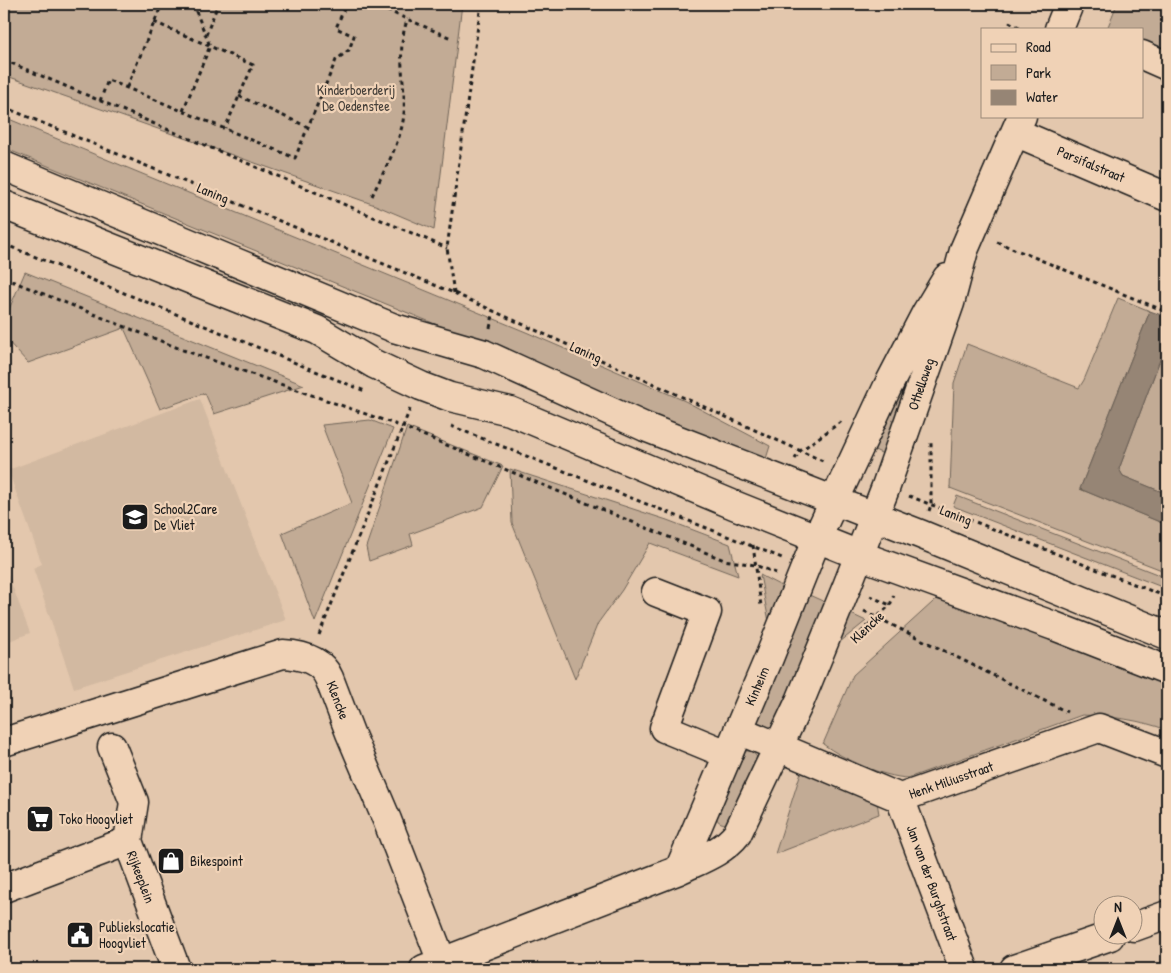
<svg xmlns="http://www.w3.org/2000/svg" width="1171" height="973" viewBox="0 0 1171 973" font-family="'Patrick Hand',sans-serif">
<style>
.built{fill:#d2b9a1}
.green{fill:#c2ab95;stroke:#6f6458}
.water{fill:#968575;stroke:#655b51}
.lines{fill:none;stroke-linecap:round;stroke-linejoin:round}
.minor-casing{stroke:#1c1c1c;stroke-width:31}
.major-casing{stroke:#1c1c1c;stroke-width:31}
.path{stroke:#1c1c1c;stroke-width:3;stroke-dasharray:4 4;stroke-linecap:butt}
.minor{stroke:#f0d2b6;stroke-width:28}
.major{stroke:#f0d2b6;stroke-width:28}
.labels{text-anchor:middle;stroke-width:4.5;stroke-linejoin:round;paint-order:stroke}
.park-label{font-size:14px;fill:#46403a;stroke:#f0d2b6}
.street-label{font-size:14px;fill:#1c1c1c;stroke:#f0d2b6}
.poi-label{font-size:14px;fill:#1c1c1c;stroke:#f0d2b6;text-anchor:start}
</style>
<rect width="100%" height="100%" fill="#e3c7ad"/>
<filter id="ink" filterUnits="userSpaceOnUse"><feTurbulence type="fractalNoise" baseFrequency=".02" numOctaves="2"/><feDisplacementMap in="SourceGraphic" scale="10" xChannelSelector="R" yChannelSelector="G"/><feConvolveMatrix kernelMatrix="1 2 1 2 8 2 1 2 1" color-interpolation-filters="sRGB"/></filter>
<g filter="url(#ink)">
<path class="built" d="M 200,399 L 286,620 L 74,688 L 33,568 L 42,564 L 8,470 Z
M 4,564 L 30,633 L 4,643 Z"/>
<path class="green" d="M 4,4 L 462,4 L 434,230 L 375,205 L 4,75 Z
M 1117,4 L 1151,4 L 1167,10 L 1167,55 L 1142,44 L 1142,29 L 1107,29 Z
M 4,117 L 526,332 L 685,401 L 770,446 L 765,462 L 516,357 L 4,148 Z
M 25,272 L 304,385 L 214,414 L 205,393 L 160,409 L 124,328 L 28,363 L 4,337 L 4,321 Z
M 1118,298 L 1150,311 L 1080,489 L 1167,525 L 1167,572 L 950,488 L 954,383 L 967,344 L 1079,388 L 1084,380 Z
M 938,306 L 890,457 L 870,448 Z
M 1167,341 L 1167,494 L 1123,476 L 1119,469 Z
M 370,420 L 393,429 L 315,622 L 282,533 L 352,503 L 322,425 Z
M 407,427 L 503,466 L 483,507 L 410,534 L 413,545 L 369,561 L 366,547 Z
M 510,469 L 667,520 L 730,544 L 738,576 L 650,543 L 622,590 L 598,623 L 575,679 L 512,523 Z
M 957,496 L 1167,578 L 1167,589 L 953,506 Z
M 760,575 L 785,588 L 770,627 Z
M 944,592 L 1167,684 L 1167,730 C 1141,720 1110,716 1082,715 L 908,778 C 883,777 843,759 823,744 L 853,675 Z
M 807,594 L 827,603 L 776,724 L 769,731 L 765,731 L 754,721 Z
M 849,613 L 866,621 L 835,646 Z
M 745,751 L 752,751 L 760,761 L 729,824 C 720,824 717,822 714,813 L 741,755 Z
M 801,772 L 877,802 L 879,814 L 775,854 Z"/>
<path class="water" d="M 1150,311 L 1167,317 L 1167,341 L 1119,469 L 1123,476 L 1167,494 L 1167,525 L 1080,489 Z"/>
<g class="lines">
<g class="minor-casing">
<path id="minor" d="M 1059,29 L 1069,4
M 1142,55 L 1167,66
M 1015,132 L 1167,197
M 656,592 L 707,612 L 664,728 L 727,754
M 738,730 L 900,798 L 1099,728 L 1167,754
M 4,742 L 283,654 C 301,655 321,659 329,678 L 350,733 L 387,820 L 442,962
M 112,747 L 134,802 L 128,841 L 176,969
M 900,798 L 964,969
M 679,870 L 769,658 L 817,538 L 887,388 L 926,313 L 947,278
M 4,888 L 128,841
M 1134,927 L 1167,915
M 424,969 L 679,870 C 699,860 723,852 737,834 L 800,701 L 847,586 L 885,489 L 950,303 L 964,250 L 1022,116
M 1014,969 L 1110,936"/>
</g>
<g class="major-casing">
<path id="major" d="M 4,166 L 394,328 L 484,354 L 645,427 L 920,534 L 1167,635
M 4,205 L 317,330 L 374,364 L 421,386 L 450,397 L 510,411 L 734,505 L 859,555 L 1054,626 L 1167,670"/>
</g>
<path class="path" d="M 372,4 L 451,38
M 1164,4 L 1167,5
M 154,22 L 253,65 L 225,128
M 1009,22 L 1023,29
M 206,35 L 218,4
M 4,60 L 447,248
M 127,87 L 162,4
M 239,96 L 308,127
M 100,101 L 108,80 L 295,158 L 336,60 L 349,50 L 354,36 L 336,28 L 346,4
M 4,107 L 454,293 L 825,462
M 183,111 L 210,46 L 193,4
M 372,196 C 384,170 401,143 404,114 C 406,83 395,48 408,19
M 997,242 L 1167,312
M 4,244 L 367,392
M 4,278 L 183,350 L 403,427 L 724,560 L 755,565 L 776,573
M 454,293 L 447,248 L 481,4
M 490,328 L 494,311
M 451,426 L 782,558
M 795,459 L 800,451 L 842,421
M 909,496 L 1167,597
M 929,511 L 931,505 L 931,443
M 753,545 L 761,606
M 870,596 L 890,605
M 864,611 L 1067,712
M 319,635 L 410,409
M 855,638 L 890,605 L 894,595"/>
<use href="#minor" class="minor"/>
<use href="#major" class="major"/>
</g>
</g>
<defs>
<g id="school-square" transform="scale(1.4375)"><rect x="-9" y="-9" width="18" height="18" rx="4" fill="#1c1c1c" stroke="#f0d2b6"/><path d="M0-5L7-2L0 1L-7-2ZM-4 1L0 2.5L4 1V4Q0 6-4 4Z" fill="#fff"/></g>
<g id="supermarket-square" transform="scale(1.4375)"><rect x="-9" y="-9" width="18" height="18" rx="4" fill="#1c1c1c" stroke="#f0d2b6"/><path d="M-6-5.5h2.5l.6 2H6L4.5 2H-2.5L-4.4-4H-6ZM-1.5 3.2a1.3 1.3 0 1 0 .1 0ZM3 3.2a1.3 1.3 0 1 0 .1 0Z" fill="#fff"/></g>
<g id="shop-square" transform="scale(1.4375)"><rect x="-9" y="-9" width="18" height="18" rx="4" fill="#1c1c1c" stroke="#f0d2b6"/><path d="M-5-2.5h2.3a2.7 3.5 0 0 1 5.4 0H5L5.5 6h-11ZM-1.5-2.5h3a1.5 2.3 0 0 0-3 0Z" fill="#fff"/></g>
<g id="civic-square" transform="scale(1.4375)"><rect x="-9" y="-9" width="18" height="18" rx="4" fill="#1c1c1c" stroke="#f0d2b6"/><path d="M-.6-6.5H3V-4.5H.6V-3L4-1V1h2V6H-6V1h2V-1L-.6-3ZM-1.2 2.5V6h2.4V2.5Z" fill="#fff"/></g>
</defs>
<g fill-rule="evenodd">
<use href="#school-square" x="135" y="517"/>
<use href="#supermarket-square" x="40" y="819"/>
<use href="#shop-square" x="171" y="861"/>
<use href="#civic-square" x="80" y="935"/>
</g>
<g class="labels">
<g class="park-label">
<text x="356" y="95">Kinderboerderij<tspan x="356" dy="16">De Oedenstee</tspan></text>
</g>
<g class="street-label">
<text transform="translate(1091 164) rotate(23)" y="5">Parsifalstraat</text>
<text transform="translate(213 193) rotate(22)" y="5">Laning</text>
<text transform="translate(586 352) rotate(24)" y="5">Laning</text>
<text transform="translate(921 384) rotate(-71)" y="5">Othelloweg</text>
<text transform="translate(956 515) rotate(21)" y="5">Laning</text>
<text transform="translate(867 627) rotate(-43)" y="5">Klencke</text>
<text transform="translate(757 686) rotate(-67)" y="5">Kinheim</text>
<text transform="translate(338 700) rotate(69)" y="5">Klencke</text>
<text transform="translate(951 780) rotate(-19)" y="5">Henk Miliusstraat</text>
<text transform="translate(141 877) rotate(69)" y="5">Rijkeeplein</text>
<text transform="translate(932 883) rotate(70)" y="5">Jan van der Burghstraat</text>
</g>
<g class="poi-label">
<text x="154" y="514">School2Care<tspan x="154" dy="16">De Vliet</tspan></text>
<text x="59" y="824">Toko Hoogvliet</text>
<text x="190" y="866">Bikespoint</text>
<text x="99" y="932">Publiekslocatie<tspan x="99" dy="16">Hoogvliet</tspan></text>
</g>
</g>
<rect width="1171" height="973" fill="none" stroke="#f0d2b6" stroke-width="20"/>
<rect x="10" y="10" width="1151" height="953" fill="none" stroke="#1c1c1c" stroke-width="2" filter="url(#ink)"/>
<rect x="981" y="28" width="162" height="90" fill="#f0d2b6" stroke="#9b8978"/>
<rect x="991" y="44" width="25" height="8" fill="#f0d2b6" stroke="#9b8978"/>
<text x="1026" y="52" font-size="15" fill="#1c1c1c">Road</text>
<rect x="991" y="65" width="25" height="15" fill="#c2ab95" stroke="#9b8978"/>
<text x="1026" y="78" font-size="15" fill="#1c1c1c">Park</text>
<rect x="991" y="90" width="25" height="15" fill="#968575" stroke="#9b8978"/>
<text x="1026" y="102" font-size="15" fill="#1c1c1c">Water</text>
<g transform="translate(1118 920)"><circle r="24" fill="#f0d2b6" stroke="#9b8978"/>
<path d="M0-4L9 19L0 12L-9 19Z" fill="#1c1c1c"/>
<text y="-8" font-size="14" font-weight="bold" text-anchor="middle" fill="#1c1c1c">N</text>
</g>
</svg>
